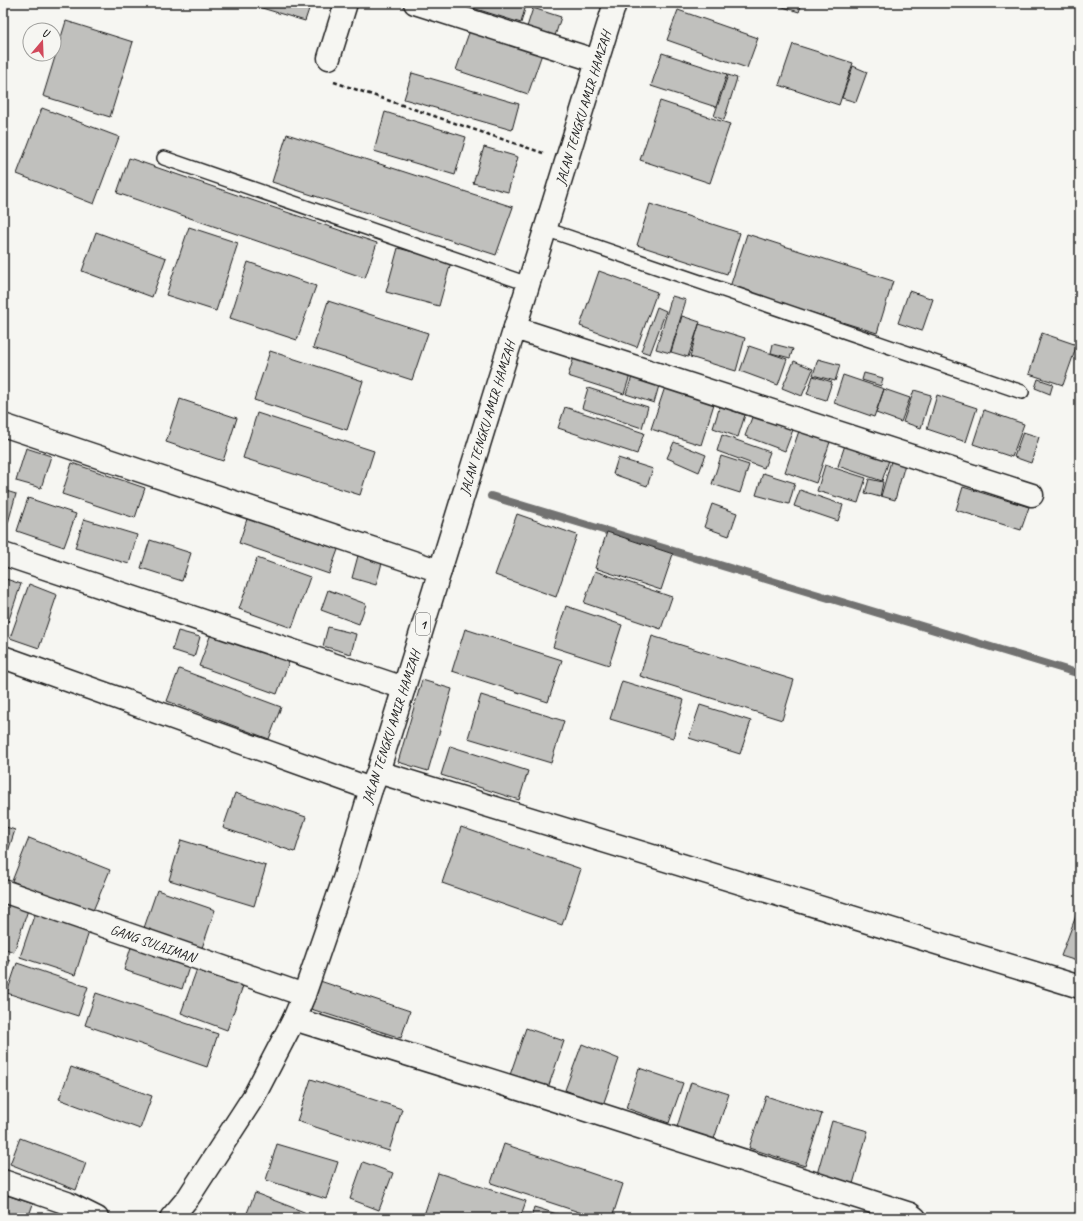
<svg xmlns="http://www.w3.org/2000/svg" width="1083" height="1221" viewBox="0 0 1083 1221" font-family="Caveat,sans-serif">
<style>
.lines{fill:none;stroke-linecap:round;stroke-linejoin:round}
.stream{stroke:#727271;stroke-width:8}
.building{fill:#c0c0bd;stroke:#1c1c1c}
.lane-casing{stroke:#1c1c1c;stroke-width:16}
.street-casing{stroke:#1c1c1c;stroke-width:25}
.primary-casing{stroke:#1c1c1c;stroke-width:25}
.path{stroke:#1c1c1c;stroke-width:2.5;stroke-dasharray:4 3;stroke-linecap:butt}
.lane{stroke:#f6f6f2;stroke-width:13}
.street{stroke:#f6f6f2;stroke-width:22}
.primary{stroke:#f6f6f2;stroke-width:22}
.labels{text-anchor:middle;stroke-width:3;stroke-linejoin:round;paint-order:stroke}
.shield{fill:#f6f6f2;stroke:#5d5d5c;stroke-width:1}
.shield-label{font-size:13px;font-weight:bold;fill:#1c1c1c}
.street-label{font-size:14px;fill:#1c1c1c;stroke:#f6f6f2}
</style>
<rect width="100%" height="100%" fill="#f6f6f2"/>
<filter id="ink" filterUnits="userSpaceOnUse"><feTurbulence type="fractalNoise" baseFrequency=".025" numOctaves="2"/><feDisplacementMap in="SourceGraphic" scale="8" xChannelSelector="R" yChannelSelector="G"/><feConvolveMatrix kernelMatrix="1 2 1 2 8 2 1 2 1" color-interpolation-filters="sRGB"/></filter>
<g filter="url(#ink)">
<g class="lines">
<path class="stream" d="M 491,496 L 1080,674"/>
</g>
<path class="building" d="M 253,3 L 311,3 L 305,21 L 252,5 Z
M 457,3 L 519,3 L 526,5 L 521,23 Z
M 770,3 L 802,3 L 799,12 Z
M 533,8 L 561,17 L 555,36 L 527,27 Z
M 678,10 L 758,38 L 747,68 L 667,40 Z
M 66,21 L 133,42 L 110,117 L 43,96 Z
M 471,27 L 543,51 L 528,94 L 456,70 Z
M 793,44 L 853,63 L 839,105 L 779,85 Z
M 662,53 L 727,74 L 716,107 L 651,86 Z
M 853,66 L 867,72 L 856,102 L 842,98 Z
M 412,73 L 519,104 L 512,130 L 404,99 Z
M 728,75 L 737,78 L 724,120 L 714,116 Z
M 660,101 L 730,124 L 710,183 L 640,160 Z
M 42,108 L 119,137 L 94,204 L 17,174 Z
M 385,112 L 466,137 L 455,175 L 374,151 Z
M 287,134 L 513,207 L 496,255 L 272,182 Z
M 484,147 L 518,157 L 508,192 L 473,183 Z
M 129,158 L 377,243 L 365,278 L 117,193 Z
M 650,204 L 740,233 L 727,274 L 637,245 Z
M 189,227 L 238,243 L 216,311 L 166,295 Z
M 96,232 L 166,258 L 152,297 L 82,271 Z
M 747,234 L 893,281 L 877,333 L 730,287 Z
M 398,248 L 451,262 L 439,306 L 386,292 Z
M 248,262 L 316,286 L 297,340 L 230,318 Z
M 599,271 L 657,292 L 637,347 L 580,326 Z
M 909,291 L 933,299 L 922,331 L 898,323 Z
M 672,296 L 686,300 L 670,353 L 656,349 Z
M 328,301 L 428,333 L 412,380 L 313,348 Z
M 657,307 L 666,311 L 650,354 L 641,351 Z
M 682,316 L 700,322 L 688,357 L 671,352 Z
M 699,324 L 745,338 L 736,371 L 690,357 Z
M 1042,333 L 1077,345 L 1063,385 L 1029,374 Z
M 773,344 L 793,349 L 790,358 L 771,353 Z
M 749,346 L 787,359 L 778,385 L 740,371 Z
M 270,351 L 363,381 L 347,430 L 254,400 Z
M 575,354 L 631,372 L 624,394 L 568,376 Z
M 818,359 L 840,365 L 835,381 L 813,375 Z
M 794,361 L 813,369 L 802,396 L 782,388 Z
M 864,373 L 883,378 L 881,386 L 862,380 Z
M 633,374 L 660,382 L 654,403 L 626,394 Z
M 843,375 L 884,389 L 874,417 L 834,403 Z
M 813,376 L 832,382 L 826,400 L 807,394 Z
M 1038,379 L 1053,384 L 1050,394 L 1035,388 Z
M 665,387 L 714,404 L 701,445 L 651,429 Z
M 588,388 L 648,407 L 642,428 L 582,408 Z
M 884,389 L 910,398 L 901,422 L 876,413 Z
M 914,390 L 931,395 L 921,428 L 903,422 Z
M 937,395 L 977,408 L 966,442 L 927,429 Z
M 180,399 L 237,418 L 223,461 L 166,442 Z
M 720,406 L 745,415 L 738,437 L 713,428 Z
M 565,407 L 644,433 L 637,454 L 558,428 Z
M 984,410 L 1024,424 L 1012,457 L 973,444 Z
M 754,412 L 794,427 L 785,451 L 745,436 Z
M 257,413 L 374,451 L 360,495 L 243,458 Z
M 800,428 L 831,439 L 816,483 L 785,472 Z
M 1023,432 L 1039,437 L 1031,463 L 1014,457 Z
M 722,435 L 770,452 L 764,468 L 717,451 Z
M 674,442 L 706,455 L 699,472 L 667,458 Z
M 845,445 L 889,460 L 882,481 L 838,466 Z
M 26,448 L 51,456 L 41,488 L 16,481 Z
M 721,456 L 749,465 L 740,493 L 712,484 Z
M 618,458 L 653,469 L 647,486 L 613,474 Z
M 891,461 L 905,464 L 895,500 L 881,496 Z
M 72,463 L 145,488 L 135,518 L 62,494 Z
M 825,465 L 866,478 L 858,503 L 817,491 Z
M 763,473 L 795,483 L 789,504 L 756,495 Z
M 869,479 L 883,482 L 880,497 L 865,493 Z
M 963,487 L 1029,507 L 1021,530 L 956,510 Z
M 3,490 L 16,494 L 8,523 L 3,522 Z
M 800,490 L 843,505 L 838,521 L 794,506 Z
M 28,498 L 76,514 L 64,547 L 17,531 Z
M 712,504 L 737,513 L 729,536 L 704,527 Z
M 517,514 L 577,535 L 556,597 L 495,575 Z
M 248,516 L 339,547 L 329,574 L 239,543 Z
M 84,519 L 137,535 L 129,564 L 75,548 Z
M 607,532 L 673,554 L 661,590 L 595,568 Z
M 150,540 L 191,553 L 182,581 L 141,568 Z
M 359,552 L 383,559 L 376,585 L 352,578 Z
M 257,558 L 310,577 L 292,628 L 239,609 Z
M 595,571 L 672,597 L 661,629 L 584,603 Z
M 3,578 L 21,584 L 4,634 L 3,634 Z
M 29,584 L 57,595 L 39,648 L 10,638 Z
M 328,590 L 366,604 L 359,624 L 321,610 Z
M 566,606 L 622,625 L 609,665 L 553,647 Z
M 328,627 L 356,634 L 351,654 L 323,646 Z
M 465,629 L 562,660 L 548,702 L 452,671 Z
M 178,631 L 200,637 L 194,657 L 172,650 Z
M 212,631 L 290,659 L 277,694 L 199,666 Z
M 652,636 L 794,680 L 782,720 L 640,676 Z
M 179,669 L 281,707 L 269,739 L 167,701 Z
M 422,680 L 452,689 L 428,771 L 398,762 Z
M 622,681 L 684,700 L 673,738 L 610,719 Z
M 481,695 L 564,721 L 551,763 L 468,738 Z
M 700,705 L 751,721 L 740,754 L 689,738 Z
M 450,746 L 528,771 L 519,800 L 441,775 Z
M 235,793 L 306,817 L 295,852 L 223,828 Z
M 3,826 L 15,830 L 3,867 Z
M 461,827 L 581,869 L 562,925 L 442,883 Z
M 29,838 L 110,870 L 92,913 L 12,881 Z
M 181,840 L 266,866 L 254,906 L 169,880 Z
M 157,890 L 215,910 L 202,948 L 144,928 Z
M 3,901 L 28,910 L 14,952 L 3,948 Z
M 1080,905 L 1080,962 L 1061,956 Z
M 35,913 L 89,932 L 75,975 L 20,957 Z
M 131,947 L 189,967 L 182,989 L 124,970 Z
M 3,958 L 10,961 L 3,978 Z
M 17,963 L 88,987 L 78,1016 L 7,993 Z
M 197,969 L 243,986 L 227,1030 L 181,1013 Z
M 320,981 L 410,1011 L 401,1038 L 311,1009 Z
M 96,993 L 218,1034 L 207,1067 L 85,1025 Z
M 526,1028 L 564,1041 L 548,1088 L 510,1075 Z
M 582,1044 L 619,1059 L 603,1105 L 565,1090 Z
M 71,1067 L 152,1096 L 140,1129 L 59,1099 Z
M 639,1068 L 683,1083 L 669,1123 L 626,1108 Z
M 311,1079 L 402,1109 L 389,1151 L 297,1121 Z
M 691,1082 L 729,1094 L 714,1139 L 677,1127 Z
M 766,1096 L 822,1114 L 805,1166 L 749,1148 Z
M 832,1121 L 868,1131 L 853,1184 L 817,1174 Z
M 3,1129 L 9,1131 L 3,1148 Z
M 20,1138 L 86,1163 L 76,1190 L 10,1164 Z
M 277,1144 L 338,1162 L 326,1199 L 266,1180 Z
M 504,1144 L 623,1184 L 612,1218 L 597,1218 L 491,1183 Z
M 363,1162 L 393,1173 L 379,1210 L 350,1199 Z
M 438,1173 L 526,1201 L 520,1218 L 423,1218 Z
M 255,1193 L 317,1217 L 316,1218 L 245,1218 Z
M 3,1194 L 33,1204 L 28,1218 L 3,1218 Z
M 534,1207 L 570,1218 L 531,1218 Z"/>
<g class="lines">
<g class="lane-casing">
<path id="lane" d="M 164,158 L 528,284
M 545,229 L 1022,392"/>
</g>
<g class="street-casing">
<path id="street" d="M 415,3 L 597,61
M 329,58 L 346,3
M 515,328 L 1032,495
M 3,425 L 440,571
M 3,554 L 404,688
M 3,657 L 371,789
M 378,772 L 1080,987
M 3,891 L 304,995
M 294,1019 L 583,1109 L 910,1214 L 915,1218
M 3,1181 L 67,1203 L 97,1218"/>
</g>
<g class="primary-casing">
<path id="primary" d="M 171,1218 L 188,1198 L 254,1096 L 294,1019 L 304,995 L 345,876 L 371,789 L 378,772 L 615,3"/>
</g>
<path class="path" d="M 334,82 L 543,153"/>
<use href="#lane" class="lane"/>
<use href="#street" class="street"/>
<use href="#primary" class="primary"/>
</g>
</g>
<g class="labels">
<rect class="shield" x="416" y="613" width="14" height="22" rx="3"/>
<g class="shield-label">
<text x="423" y="629">1</text>
</g>
<g class="street-label">
<text transform="translate(583 108) rotate(-73)" y="5">JALAN TENGKU AMIR HAMZAH</text>
<text transform="translate(487 418) rotate(-73)" y="5">JALAN TENGKU AMIR HAMZAH</text>
<text transform="translate(391 727) rotate(-72)" y="5">JALAN TENGKU AMIR HAMZAH</text>
<text transform="translate(153 943) rotate(19)" y="5">GANG SULAIMAN</text>
</g>
</g>
<rect width="1083" height="1221" fill="none" stroke="#f6f6f2" stroke-width="16"/>
<rect x="8" y="8" width="1067" height="1205" fill="none" stroke="#1c1c1c" stroke-width="1.5" filter="url(#ink)"/>
<g transform="translate(42 42) rotate(19)"><circle r="19" fill="#f6f6f2" stroke="#9f9f9c"/>
<path d="M0-3L7 15L0 10L-7 15Z" fill="#d1495b"/>
<text y="-6" font-size="11" font-weight="bold" text-anchor="middle" fill="#1c1c1c">U</text>
</g>
</svg>
